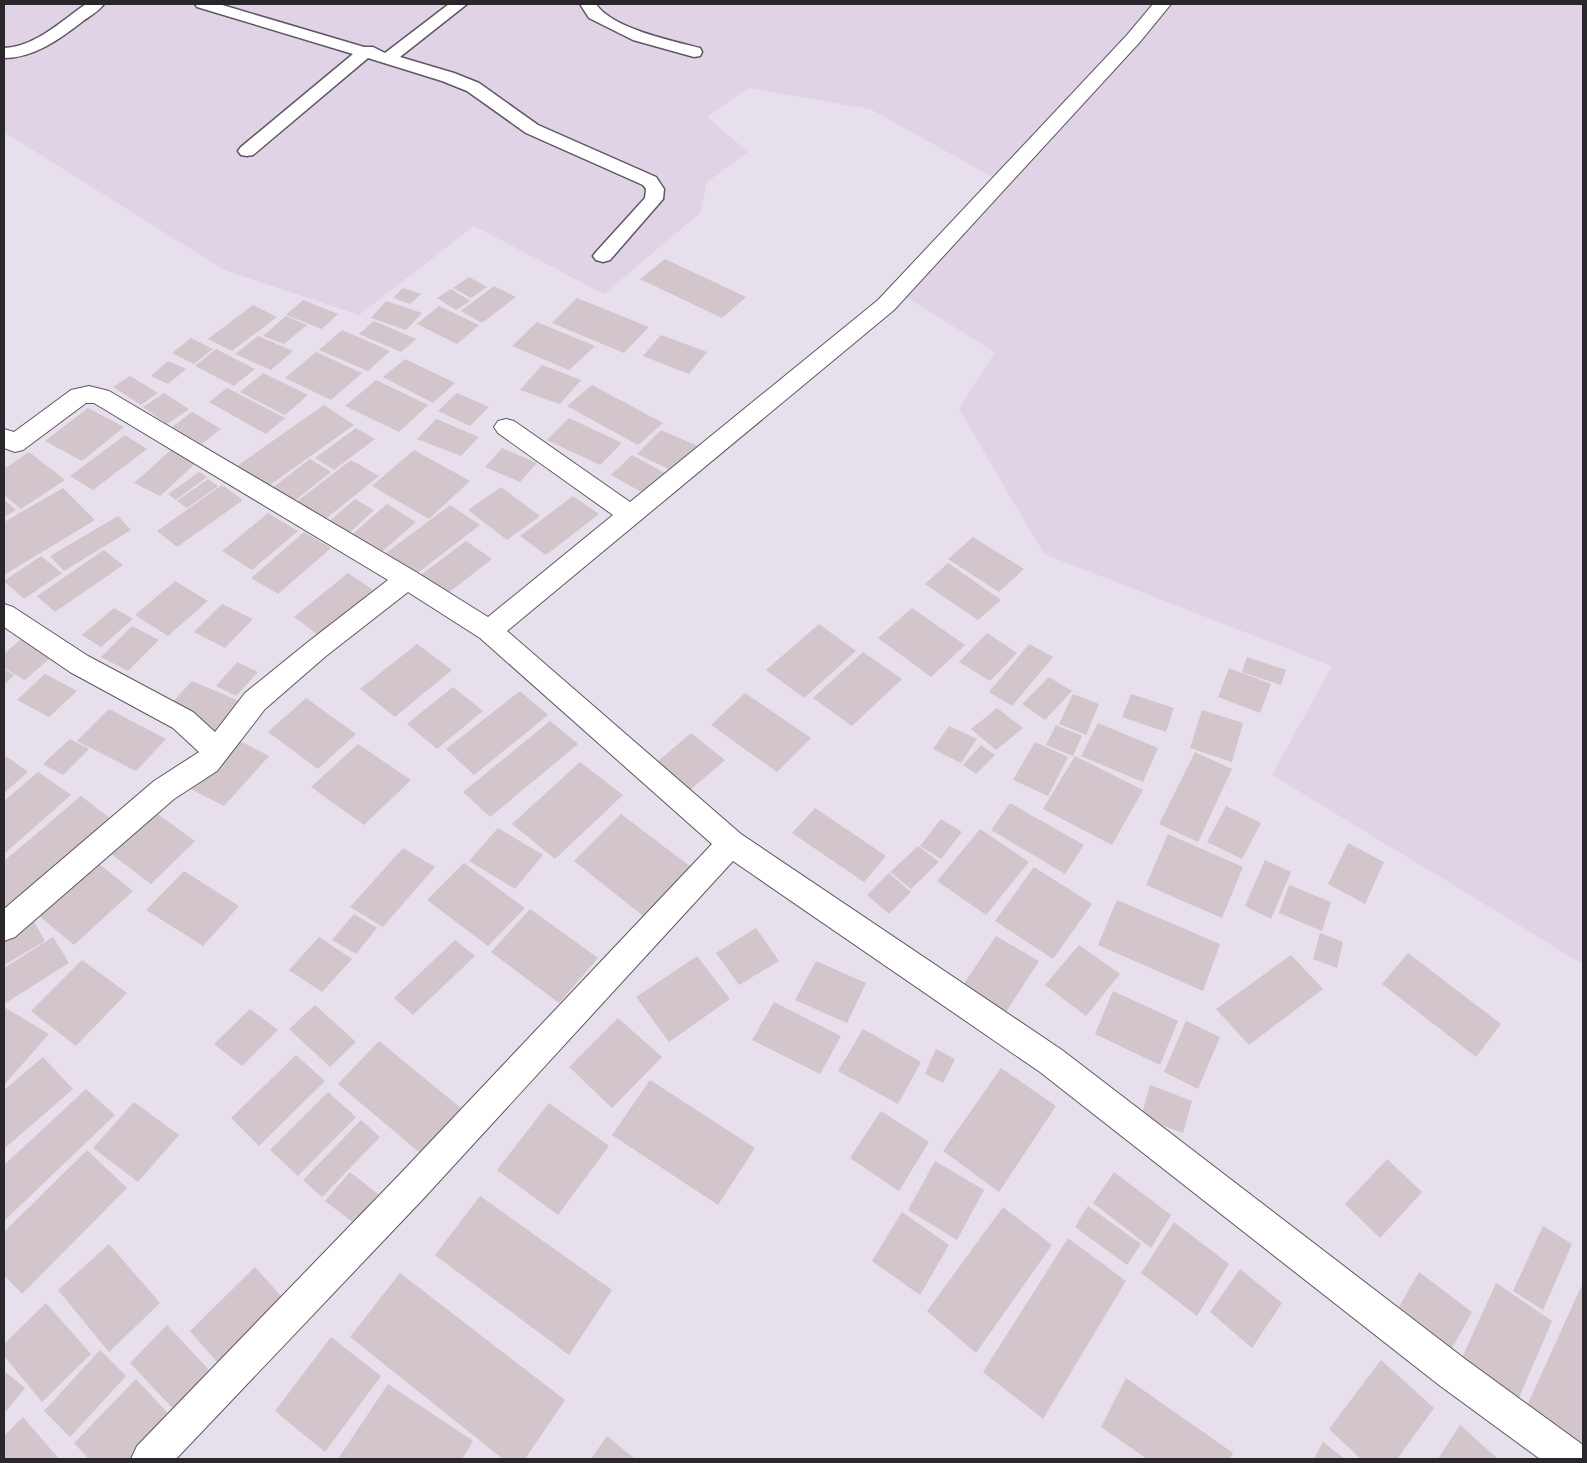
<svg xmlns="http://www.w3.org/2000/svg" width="1587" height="1463" viewBox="0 0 1587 1463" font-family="Quicksand,sans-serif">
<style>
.built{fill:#dfd3e5}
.building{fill:#d2c5cb}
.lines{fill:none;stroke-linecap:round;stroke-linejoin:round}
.lane-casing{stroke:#5e5761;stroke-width:3}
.street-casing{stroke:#5e5761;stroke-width:2}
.lane{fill:#fff;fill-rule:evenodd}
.street{fill:#fff;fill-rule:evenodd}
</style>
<rect width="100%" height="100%" fill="#e7dfeb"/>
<path class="built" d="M 4,4 L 1583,4 L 1583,964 L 1272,775 L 1332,666 L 1044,554 L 959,409 L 995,352 L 904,296 L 1009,186 L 870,109 L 748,88 L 707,117 L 748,152 L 707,182 L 700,213 L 604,294 L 474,226 L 359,315 L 224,270 L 4,132 Z"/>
<path class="building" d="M 665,259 L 746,297 L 722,318 L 640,279 Z
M 469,277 L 487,287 L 471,298 L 453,288 Z
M 494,286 L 516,297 L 482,323 L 461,311 Z
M 403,288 L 421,294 L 410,304 L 393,298 Z
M 451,289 L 470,301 L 456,310 L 437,298 Z
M 577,298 L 649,327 L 624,353 L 552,323 Z
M 303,300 L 338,314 L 322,329 L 286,315 Z
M 386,301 L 422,313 L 406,330 L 371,318 Z
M 253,305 L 277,317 L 232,351 L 208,339 Z
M 439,306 L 479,325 L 457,344 L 417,324 Z
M 286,316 L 307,325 L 284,344 L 263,336 Z
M 374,321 L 416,339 L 401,352 L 359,334 Z
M 537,322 L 595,346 L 569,370 L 512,346 Z
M 342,330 L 390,351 L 368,371 L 319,350 Z
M 661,335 L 707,352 L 689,374 L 643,356 Z
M 258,336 L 293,351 L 271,370 L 235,354 Z
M 191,338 L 213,349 L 194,364 L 172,353 Z
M 216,349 L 255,369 L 234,386 L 195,366 Z
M 316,352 L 362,373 L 331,400 L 285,378 Z
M 405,359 L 455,383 L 433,403 L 383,377 Z
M 168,361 L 186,369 L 168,384 L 151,376 Z
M 542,365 L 581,380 L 560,404 L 520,390 Z
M 263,373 L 308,395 L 285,415 L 240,392 Z
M 130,376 L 158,393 L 141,405 L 113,387 Z
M 376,380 L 428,405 L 399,432 L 345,406 Z
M 592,385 L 663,423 L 638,445 L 567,406 Z
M 227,388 L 285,418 L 266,434 L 209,402 Z
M 164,393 L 189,409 L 167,424 L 143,407 Z
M 457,393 L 489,407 L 470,426 L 438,411 Z
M 324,405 L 354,425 L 267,487 L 237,466 Z
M 88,408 L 124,427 L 82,461 L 45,441 Z
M 192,412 L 221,429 L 202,444 L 172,427 Z
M 569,418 L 622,443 L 600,465 L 547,440 Z
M 436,419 L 479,437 L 461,456 L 417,439 Z
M 356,428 L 375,439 L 334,470 L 315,458 Z
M 661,430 L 700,447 L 677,473 L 637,454 Z
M 125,435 L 147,449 L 93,490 L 70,476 Z
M 502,448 L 537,463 L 520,482 L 485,467 Z
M 171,450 L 197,462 L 160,496 L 134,483 Z
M 414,450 L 470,481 L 429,519 L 372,486 Z
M 29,452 L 65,480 L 21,509 L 4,495 L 4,469 Z
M 632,455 L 668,475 L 647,495 L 611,475 Z
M 310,459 L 331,472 L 293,502 L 272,488 Z
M 351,460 L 379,476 L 323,521 L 295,503 Z
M 199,472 L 207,477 L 176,500 L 168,494 Z
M 208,479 L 218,486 L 187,508 L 177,501 Z
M 222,485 L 243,500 L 177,547 L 157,531 Z
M 501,487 L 540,516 L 507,540 L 468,510 Z
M 63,488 L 95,520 L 4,575 L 4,522 Z
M 573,496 L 599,514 L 546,555 L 520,536 Z
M 355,499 L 374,510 L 346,536 L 326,524 Z
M 4,500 L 16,510 L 4,517 Z
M 387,504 L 416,522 L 378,555 L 349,537 Z
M 450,505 L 480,525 L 411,578 L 382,556 Z
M 268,513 L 298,531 L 252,570 L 222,551 Z
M 118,516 L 131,530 L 64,571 L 50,556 Z
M 304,532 L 331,548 L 278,594 L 251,578 Z
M 973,537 L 1024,569 L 999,592 L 948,559 Z
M 466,541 L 492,559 L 443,597 L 418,577 Z
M 104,550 L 123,565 L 55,612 L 37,596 Z
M 41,556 L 62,573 L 24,599 L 4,581 Z
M 948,563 L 1001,600 L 978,620 L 925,584 Z
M 348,573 L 376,592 L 321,637 L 294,617 Z
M 175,581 L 208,601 L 168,636 L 135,615 Z
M 222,604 L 253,619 L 225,648 L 194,632 Z
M 114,608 L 133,619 L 101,647 L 82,635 Z
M 912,608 L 965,645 L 931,677 L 878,638 Z
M 819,624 L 856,651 L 804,698 L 766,670 Z
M 132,626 L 159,640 L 128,671 L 101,657 Z
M 987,633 L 1017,653 L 990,681 L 959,662 Z
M 27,634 L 57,652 L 25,680 L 4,668 L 4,654 Z
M 417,644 L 452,670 L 395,717 L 360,689 Z
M 1029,644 L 1053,657 L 1012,706 L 989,692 Z
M 863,652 L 902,679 L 852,726 L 813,698 Z
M 1247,657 L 1286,670 L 1281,685 L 1242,672 Z
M 237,662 L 258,672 L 236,696 L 216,686 Z
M 1229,668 L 1271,684 L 1260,713 L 1218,697 Z
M 4,669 L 14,675 L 4,685 Z
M 45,674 L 77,691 L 49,717 L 17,700 Z
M 1049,677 L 1072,691 L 1045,720 L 1022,704 Z
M 192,681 L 246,704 L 221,734 L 166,709 Z
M 453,687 L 483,711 L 437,749 L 407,724 Z
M 520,691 L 548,715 L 474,775 L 446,749 Z
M 745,693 L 811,738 L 777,772 L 711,725 Z
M 1073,694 L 1099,704 L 1086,735 L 1059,724 Z
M 1131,694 L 1174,708 L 1166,732 L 1122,717 Z
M 306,698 L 356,734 L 318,769 L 268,732 Z
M 997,708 L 1023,728 L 996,750 L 971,729 Z
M 109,709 L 166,739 L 136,771 L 77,741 Z
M 1202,710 L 1243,723 L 1232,762 L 1190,748 Z
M 550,721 L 578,744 L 490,817 L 463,792 Z
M 1098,723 L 1158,748 L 1143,782 L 1081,756 Z
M 1056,725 L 1082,736 L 1073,756 L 1046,745 Z
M 949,726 L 977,739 L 961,763 L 933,749 Z
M 691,733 L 725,760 L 690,790 L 656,763 Z
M 234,738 L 269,756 L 224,806 L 189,788 Z
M 70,739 L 89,749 L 63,775 L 43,764 Z
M 1035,742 L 1068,757 L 1048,796 L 1013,780 Z
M 358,744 L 411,780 L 364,825 L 311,787 Z
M 981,745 L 995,755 L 976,774 L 963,765 Z
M 1195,752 L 1232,769 L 1198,842 L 1159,824 Z
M 6,756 L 28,772 L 4,793 L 4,759 Z
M 1075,756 L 1143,790 L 1112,845 L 1043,809 Z
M 580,762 L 623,795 L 555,859 L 512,824 Z
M 38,772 L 71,795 L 4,854 L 4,801 Z
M 81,796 L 115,822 L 4,919 L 4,861 Z
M 1010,803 L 1084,845 L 1065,874 L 991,830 Z
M 1226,806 L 1261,823 L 1242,859 L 1207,842 Z
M 815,808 L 886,856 L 864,882 L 792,833 Z
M 155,812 L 195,841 L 151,884 L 110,853 Z
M 621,814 L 695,870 L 647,919 L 574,861 Z
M 941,819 L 962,832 L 941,859 L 920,846 Z
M 498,828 L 543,855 L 515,889 L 469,861 Z
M 980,829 L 1029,862 L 986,915 L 937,881 Z
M 1168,834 L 1243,867 L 1222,918 L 1146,885 Z
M 1348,843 L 1384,862 L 1365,904 L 1328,884 Z
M 918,846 L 939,862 L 911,889 L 890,872 Z
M 403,848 L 435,867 L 383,927 L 350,907 Z
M 1265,860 L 1291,872 L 1271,919 L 1245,906 Z
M 98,863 L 133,891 L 74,945 L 38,915 Z
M 464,863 L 525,908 L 488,946 L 427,900 Z
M 1034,867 L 1092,904 L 1053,959 L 995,921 Z
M 184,871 L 239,906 L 203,946 L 146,910 Z
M 889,873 L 911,892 L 889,914 L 867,895 Z
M 1289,885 L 1331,902 L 1322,931 L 1279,913 Z
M 1117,900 L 1220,944 L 1203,991 L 1098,945 Z
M 530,909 L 598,958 L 559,1003 L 491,952 Z
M 354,914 L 377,928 L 356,954 L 332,940 Z
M 33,920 L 45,941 L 4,965 L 4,937 Z
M 756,928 L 779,961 L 739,985 L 716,953 Z
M 1320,933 L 1343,942 L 1337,968 L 1313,959 Z
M 996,936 L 1039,961 L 1002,1018 L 959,991 Z
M 53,937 L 69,963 L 4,1004 L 4,968 Z
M 319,937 L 352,959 L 322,992 L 289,970 Z
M 455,940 L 475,956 L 413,1015 L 394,998 Z
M 1079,945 L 1120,974 L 1086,1016 L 1045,985 Z
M 1408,953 L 1501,1024 L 1476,1057 L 1382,984 Z
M 1291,955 L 1323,989 L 1249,1045 L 1216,1009 Z
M 697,956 L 730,999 L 669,1042 L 636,997 Z
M 82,960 L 127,993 L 76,1046 L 31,1011 Z
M 816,961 L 866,983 L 847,1023 L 795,1000 Z
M 1113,991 L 1178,1021 L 1160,1065 L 1095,1034 Z
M 774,1002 L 841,1036 L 820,1074 L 752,1040 Z
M 315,1005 L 356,1042 L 330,1067 L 289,1029 Z
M 4,1007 L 49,1034 L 4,1085 Z
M 250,1009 L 278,1030 L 242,1066 L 214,1044 Z
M 618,1018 L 662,1057 L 612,1108 L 569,1067 Z
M 1186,1021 L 1220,1037 L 1198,1089 L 1164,1072 Z
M 863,1029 L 921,1062 L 898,1104 L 838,1071 Z
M 379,1041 L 461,1108 L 420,1153 L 338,1084 Z
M 936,1049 L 955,1059 L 943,1083 L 925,1074 Z
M 296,1055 L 325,1081 L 259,1146 L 231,1118 Z
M 43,1057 L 73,1089 L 4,1149 L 4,1090 Z
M 1001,1068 L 1056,1106 L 999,1192 L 943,1151 Z
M 650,1080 L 755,1148 L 718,1205 L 612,1135 Z
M 1150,1085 L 1192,1101 L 1183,1133 L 1141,1117 Z
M 86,1089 L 115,1115 L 4,1221 L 4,1165 Z
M 328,1092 L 356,1117 L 298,1176 L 270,1150 Z
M 134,1102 L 179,1135 L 138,1182 L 93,1148 Z
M 549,1103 L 609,1146 L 558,1215 L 497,1170 Z
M 881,1111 L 929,1142 L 899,1191 L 850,1158 Z
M 361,1120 L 380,1137 L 322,1197 L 303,1180 Z
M 87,1150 L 127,1188 L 22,1294 L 4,1275 L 4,1232 Z
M 1387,1159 L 1422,1192 L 1380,1238 L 1345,1204 Z
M 935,1161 L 984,1190 L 957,1240 L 908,1210 Z
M 350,1172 L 378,1194 L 354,1223 L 325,1201 Z
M 1114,1172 L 1171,1215 L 1151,1248 L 1093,1203 Z
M 480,1196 L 612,1290 L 569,1355 L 435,1255 Z
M 1088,1206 L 1141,1244 L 1127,1265 L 1075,1227 Z
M 1003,1207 L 1052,1245 L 976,1353 L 927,1311 Z
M 902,1212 L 949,1245 L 920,1295 L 872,1261 Z
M 1174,1222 L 1229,1264 L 1197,1316 L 1141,1273 Z
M 1543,1226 L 1572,1244 L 1543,1310 L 1513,1291 Z
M 1068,1238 L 1126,1281 L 1043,1419 L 983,1372 Z
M 109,1244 L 160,1303 L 109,1352 L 58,1290 Z
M 255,1267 L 289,1305 L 224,1370 L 190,1331 Z
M 1240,1269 L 1282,1303 L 1252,1348 L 1210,1312 Z
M 1419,1272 L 1472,1312 L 1452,1348 L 1399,1307 Z
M 400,1273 L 565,1400 L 525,1459 L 503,1459 L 350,1337 Z
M 1496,1283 L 1552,1321 L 1518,1400 L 1461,1360 Z
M 1582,1285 L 1583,1286 L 1583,1451 L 1525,1410 Z
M 46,1303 L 91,1354 L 42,1402 L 4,1356 L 4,1344 Z
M 167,1325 L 212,1373 L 176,1412 L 130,1363 Z
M 331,1337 L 381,1376 L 325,1452 L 275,1411 Z
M 100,1350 L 126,1376 L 70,1437 L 44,1411 Z
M 1381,1360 L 1434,1408 L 1397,1459 L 1361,1459 L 1329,1429 Z
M 4,1371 L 25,1388 L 4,1414 Z
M 1126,1378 L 1233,1453 L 1230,1459 L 1147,1459 L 1101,1427 Z
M 136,1379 L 175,1421 L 140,1459 L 89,1459 L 74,1443 Z
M 388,1384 L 473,1441 L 462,1459 L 338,1459 Z
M 23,1417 L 59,1459 L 4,1459 L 4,1436 Z
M 1460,1425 L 1498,1459 L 1438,1459 Z
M 607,1436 L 635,1459 L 591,1459 Z
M 1323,1442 L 1345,1459 L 1314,1459 Z"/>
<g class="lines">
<g class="lane-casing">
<path id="lane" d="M 86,4 L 104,4 C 99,11 90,16 83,21 C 60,39 34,58 4,58 L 4,48 C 35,47 61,21 86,4 Z
M 195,4 L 219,4 L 364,47 L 373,47 L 385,53 L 449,4 L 467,4 L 400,57 L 454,73 L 479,83 L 538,125 L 656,177 L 664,189 L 663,199 L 610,260 L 603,262 L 596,260 L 593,256 L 596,252 L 645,198 L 646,189 L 643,185 L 526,133 L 467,91 L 442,81 L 368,58 L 253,155 L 247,156 L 241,155 L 238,151 L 241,147 L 353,54 L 197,7 Z
M 580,4 L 596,4 C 611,28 672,41 700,48 L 702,52 L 700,56 L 694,57 L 633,40 L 589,18 Z"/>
</g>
<g class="street-casing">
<path id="street" d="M 1153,4 L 1171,4 L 1139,43 L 894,310 L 507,631 L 741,834 L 1062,1050 L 1465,1359 L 1583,1445 L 1583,1459 L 1540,1459 L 1439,1385 L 1040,1072 L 733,861 L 424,1198 L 176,1459 L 131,1459 L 137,1446 L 400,1174 L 712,844 L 480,638 L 408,592 L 326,656 L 265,709 L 217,771 L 174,799 L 15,937 L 4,941 L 4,909 L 154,781 L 199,752 L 173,728 L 70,672 L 4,627 L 4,604 L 13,607 L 88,656 L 193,712 L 215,732 L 245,693 L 308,642 L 388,580 L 94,403 L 86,403 L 23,450 L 15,452 L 4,448 L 4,429 L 14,432 L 71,390 L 89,386 L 109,391 L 416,572 L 488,617 L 613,515 L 498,433 L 494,427 L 498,421 L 506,419 L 514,421 L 630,502 L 878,300 L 1127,35 Z"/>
</g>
<use href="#lane" class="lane"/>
<use href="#street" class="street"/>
</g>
<rect width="1587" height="1463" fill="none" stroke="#2a272c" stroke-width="10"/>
</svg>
